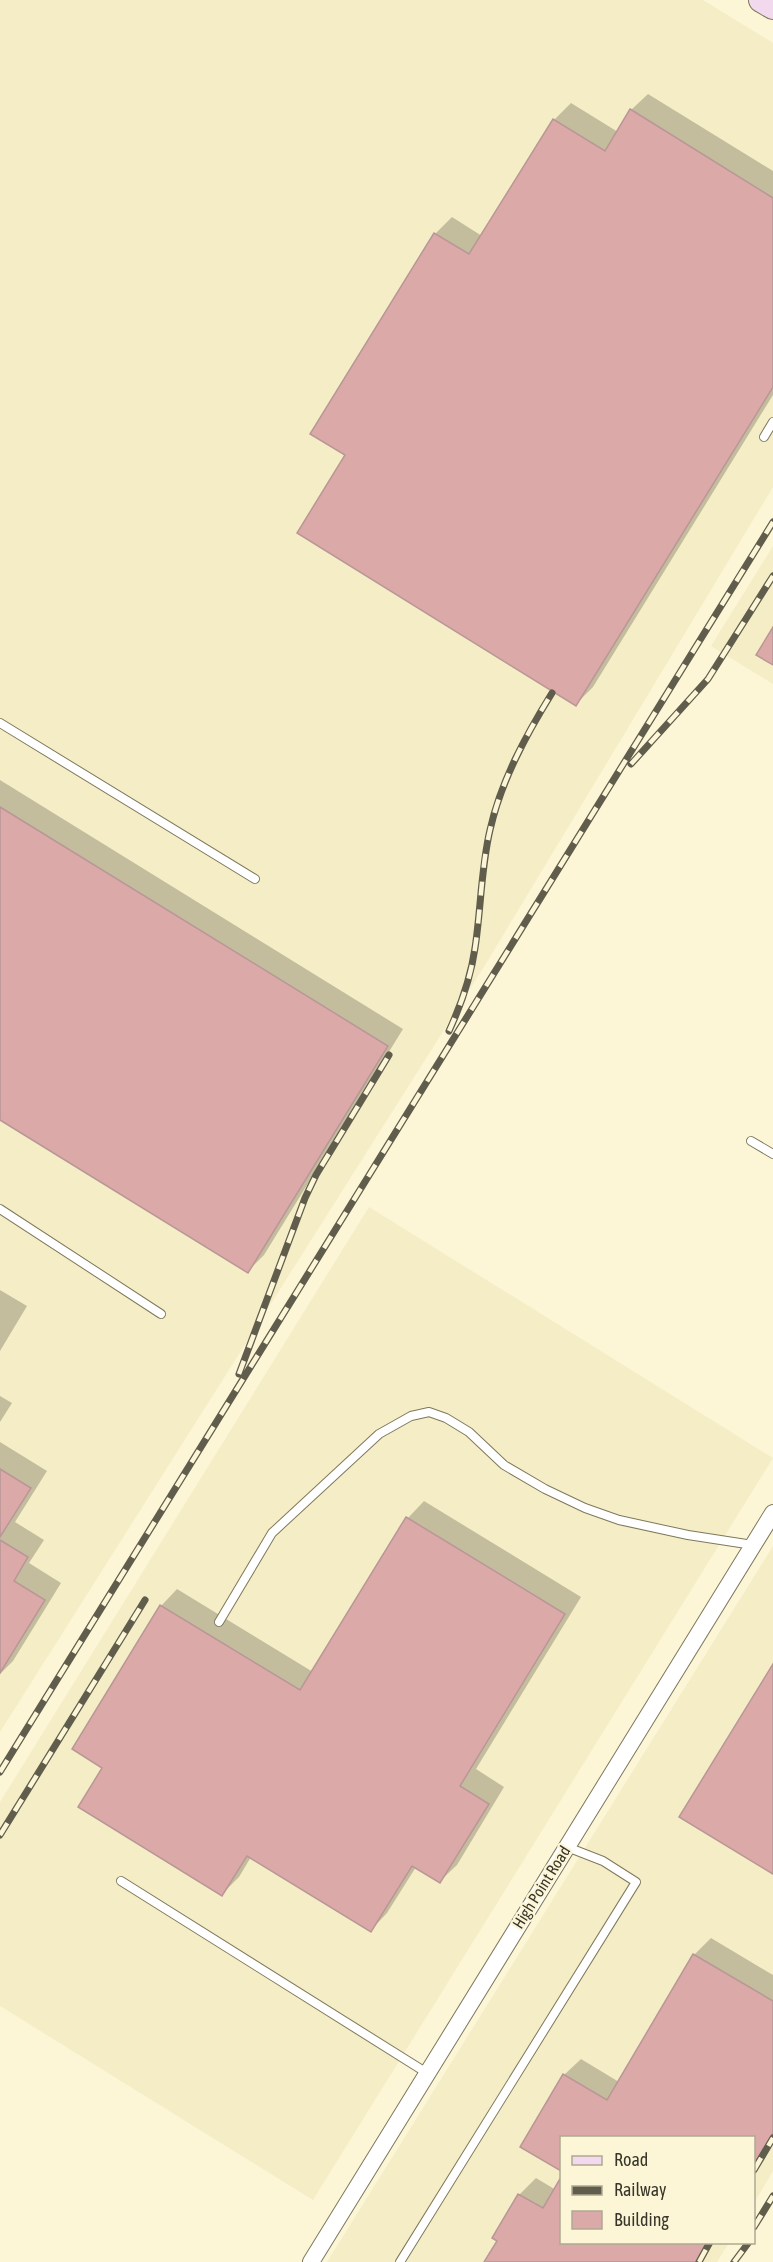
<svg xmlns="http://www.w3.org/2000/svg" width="773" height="2262" viewBox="0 0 773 2262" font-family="'Asap Condensed',sans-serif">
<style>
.built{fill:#f4edc6}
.shadow{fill:#0003}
.building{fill:#dba9a8;stroke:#b99796;stroke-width:1.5}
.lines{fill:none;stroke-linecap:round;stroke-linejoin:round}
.service-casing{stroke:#7e795d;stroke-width:10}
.minor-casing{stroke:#7e795d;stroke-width:18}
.secondary-casing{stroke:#7e795d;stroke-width:26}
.service{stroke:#fff;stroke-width:8}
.minor{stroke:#fff;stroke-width:16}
.secondary{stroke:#f3d9ed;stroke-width:24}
.rail-casing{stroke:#605d4d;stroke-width:7}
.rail{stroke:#fcf6d7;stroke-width:4.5;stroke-dasharray:14;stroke-linecap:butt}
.labels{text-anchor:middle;stroke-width:4.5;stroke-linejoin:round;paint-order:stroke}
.street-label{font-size:16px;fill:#38362a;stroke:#fcf6d7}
</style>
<rect width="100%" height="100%" fill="#fcf6d7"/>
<path class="built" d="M 0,0 L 703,0 L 773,43 L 773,487 L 487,962 L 0,1732 Z
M 773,546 L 773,684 L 711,646 Z
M 369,1207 L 773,1458 L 313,2200 L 0,2006 L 0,1802 Z
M 773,1546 L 773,2171 L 754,2203 L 754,2138 L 562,2138 L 562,2242 L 729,2243 L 717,2262 L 327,2262 Z"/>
<path class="shadow" d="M 648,94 L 773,171 L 773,395 L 593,687 L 576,704 L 347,455 L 312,433 L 435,234 L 452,217 L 482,236 L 554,120 L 571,103 L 618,132 L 631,110 Z
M 0,780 L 403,1029 L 264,1255 L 248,1271 L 0,1118 Z
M 0,1290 L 27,1306 L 0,1351 Z
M 0,1396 L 12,1403 L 0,1422 Z
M 0,1442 L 47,1471 L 15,1522 L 44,1540 L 29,1563 L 61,1583 L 13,1661 L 0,1674 Z
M 424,1501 L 581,1597 L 476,1769 L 504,1787 L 457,1865 L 440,1881 L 416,1867 L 387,1913 L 371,1930 L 251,1857 L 239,1877 L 222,1894 L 104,1767 L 161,1606 L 177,1589 L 313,1672 L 408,1518 Z
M 711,1938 L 773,1975 L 773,2142 L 754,2175 L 754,2138 L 562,2138 L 562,2169 L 522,2146 L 564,2075 L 581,2059 L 619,2082 L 694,1955 Z
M 536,2178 L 556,2190 L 562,2180 L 562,2242 L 714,2242 L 702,2262 L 486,2262 L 499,2240 L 519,2195 Z"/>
<path class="building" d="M 630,109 L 773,198 L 773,387 L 576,706 L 297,533 L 345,455 L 310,434 L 434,233 L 469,254 L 553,119 L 605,151 Z
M 773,627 L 773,665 L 756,655 Z
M 0,807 L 388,1046 L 248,1273 L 0,1120 Z
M 0,1469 L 31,1488 L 0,1537 Z
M 406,1517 L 565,1614 L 460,1786 L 489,1804 L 440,1883 L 412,1866 L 371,1932 L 247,1856 L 222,1896 L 78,1807 L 102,1768 L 72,1749 L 160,1605 L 300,1690 Z
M 0,1540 L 28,1557 L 14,1581 L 45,1600 L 0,1673 Z
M 773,1664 L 773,1874 L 679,1817 Z
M 693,1954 L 773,2001 L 773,2133 L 753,2166 L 753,2138 L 561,2138 L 561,2171 L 520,2147 L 563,2074 L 607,2100 Z
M 561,2177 L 561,2242 L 708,2242 L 697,2262 L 484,2262 L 497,2241 L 492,2238 L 518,2194 L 543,2208 Z"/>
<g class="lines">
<g class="service-casing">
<path id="service" d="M 764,437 L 773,422
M 0,723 L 255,879
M 751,1141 L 773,1154
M 0,1209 L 161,1314
M 219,1622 L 272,1533 L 379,1434 L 411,1416 L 429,1412 L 446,1418 L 469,1432 L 504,1465 L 545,1489 L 585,1508 L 619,1520 L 688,1535 L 753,1545
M 121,1881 L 427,2073
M 400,2262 L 636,1882 L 603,1861 L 567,1847"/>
</g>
<g class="minor-casing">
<path id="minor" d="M 311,2262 L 773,1513"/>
</g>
<g class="secondary-casing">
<path id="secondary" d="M 761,0 L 773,7"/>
</g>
<use href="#service" class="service"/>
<use href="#minor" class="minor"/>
<use href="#secondary" class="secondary"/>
<g class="rail-casing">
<path id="rail" d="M 631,764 L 708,679 L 773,576
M 449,1031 C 461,1005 471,976 475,948 C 481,909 481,868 490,830 C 501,781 526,735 552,693
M 239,1374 L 305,1198 L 316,1175 L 389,1055
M 0,1772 L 773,522
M 0,1835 L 145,1600
M 754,2170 L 773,2138
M 754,2227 L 773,2196
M 699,2262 L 710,2242
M 734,2262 L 749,2242"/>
</g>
<use href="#rail" class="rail"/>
</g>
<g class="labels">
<g class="street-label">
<text transform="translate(541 1887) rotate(-58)" y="6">High Point Road</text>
</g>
</g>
<rect x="560" y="2136" width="195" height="108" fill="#fcf6d7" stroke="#aea992" stroke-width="1.5"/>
<rect x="572" y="2156" width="30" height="9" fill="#f3d9ed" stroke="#aea992" stroke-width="1.5"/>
<text x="614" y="2166" font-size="18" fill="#38362a">Road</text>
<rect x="572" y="2186" width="30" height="9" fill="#605d4d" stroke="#aea992" stroke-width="1.5"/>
<text x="614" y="2196" font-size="18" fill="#38362a">Railway</text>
<rect x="572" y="2211" width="30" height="18" fill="#dba9a8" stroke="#aea992" stroke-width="1.5"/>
<text x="614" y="2226" font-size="18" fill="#38362a">Building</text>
</svg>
